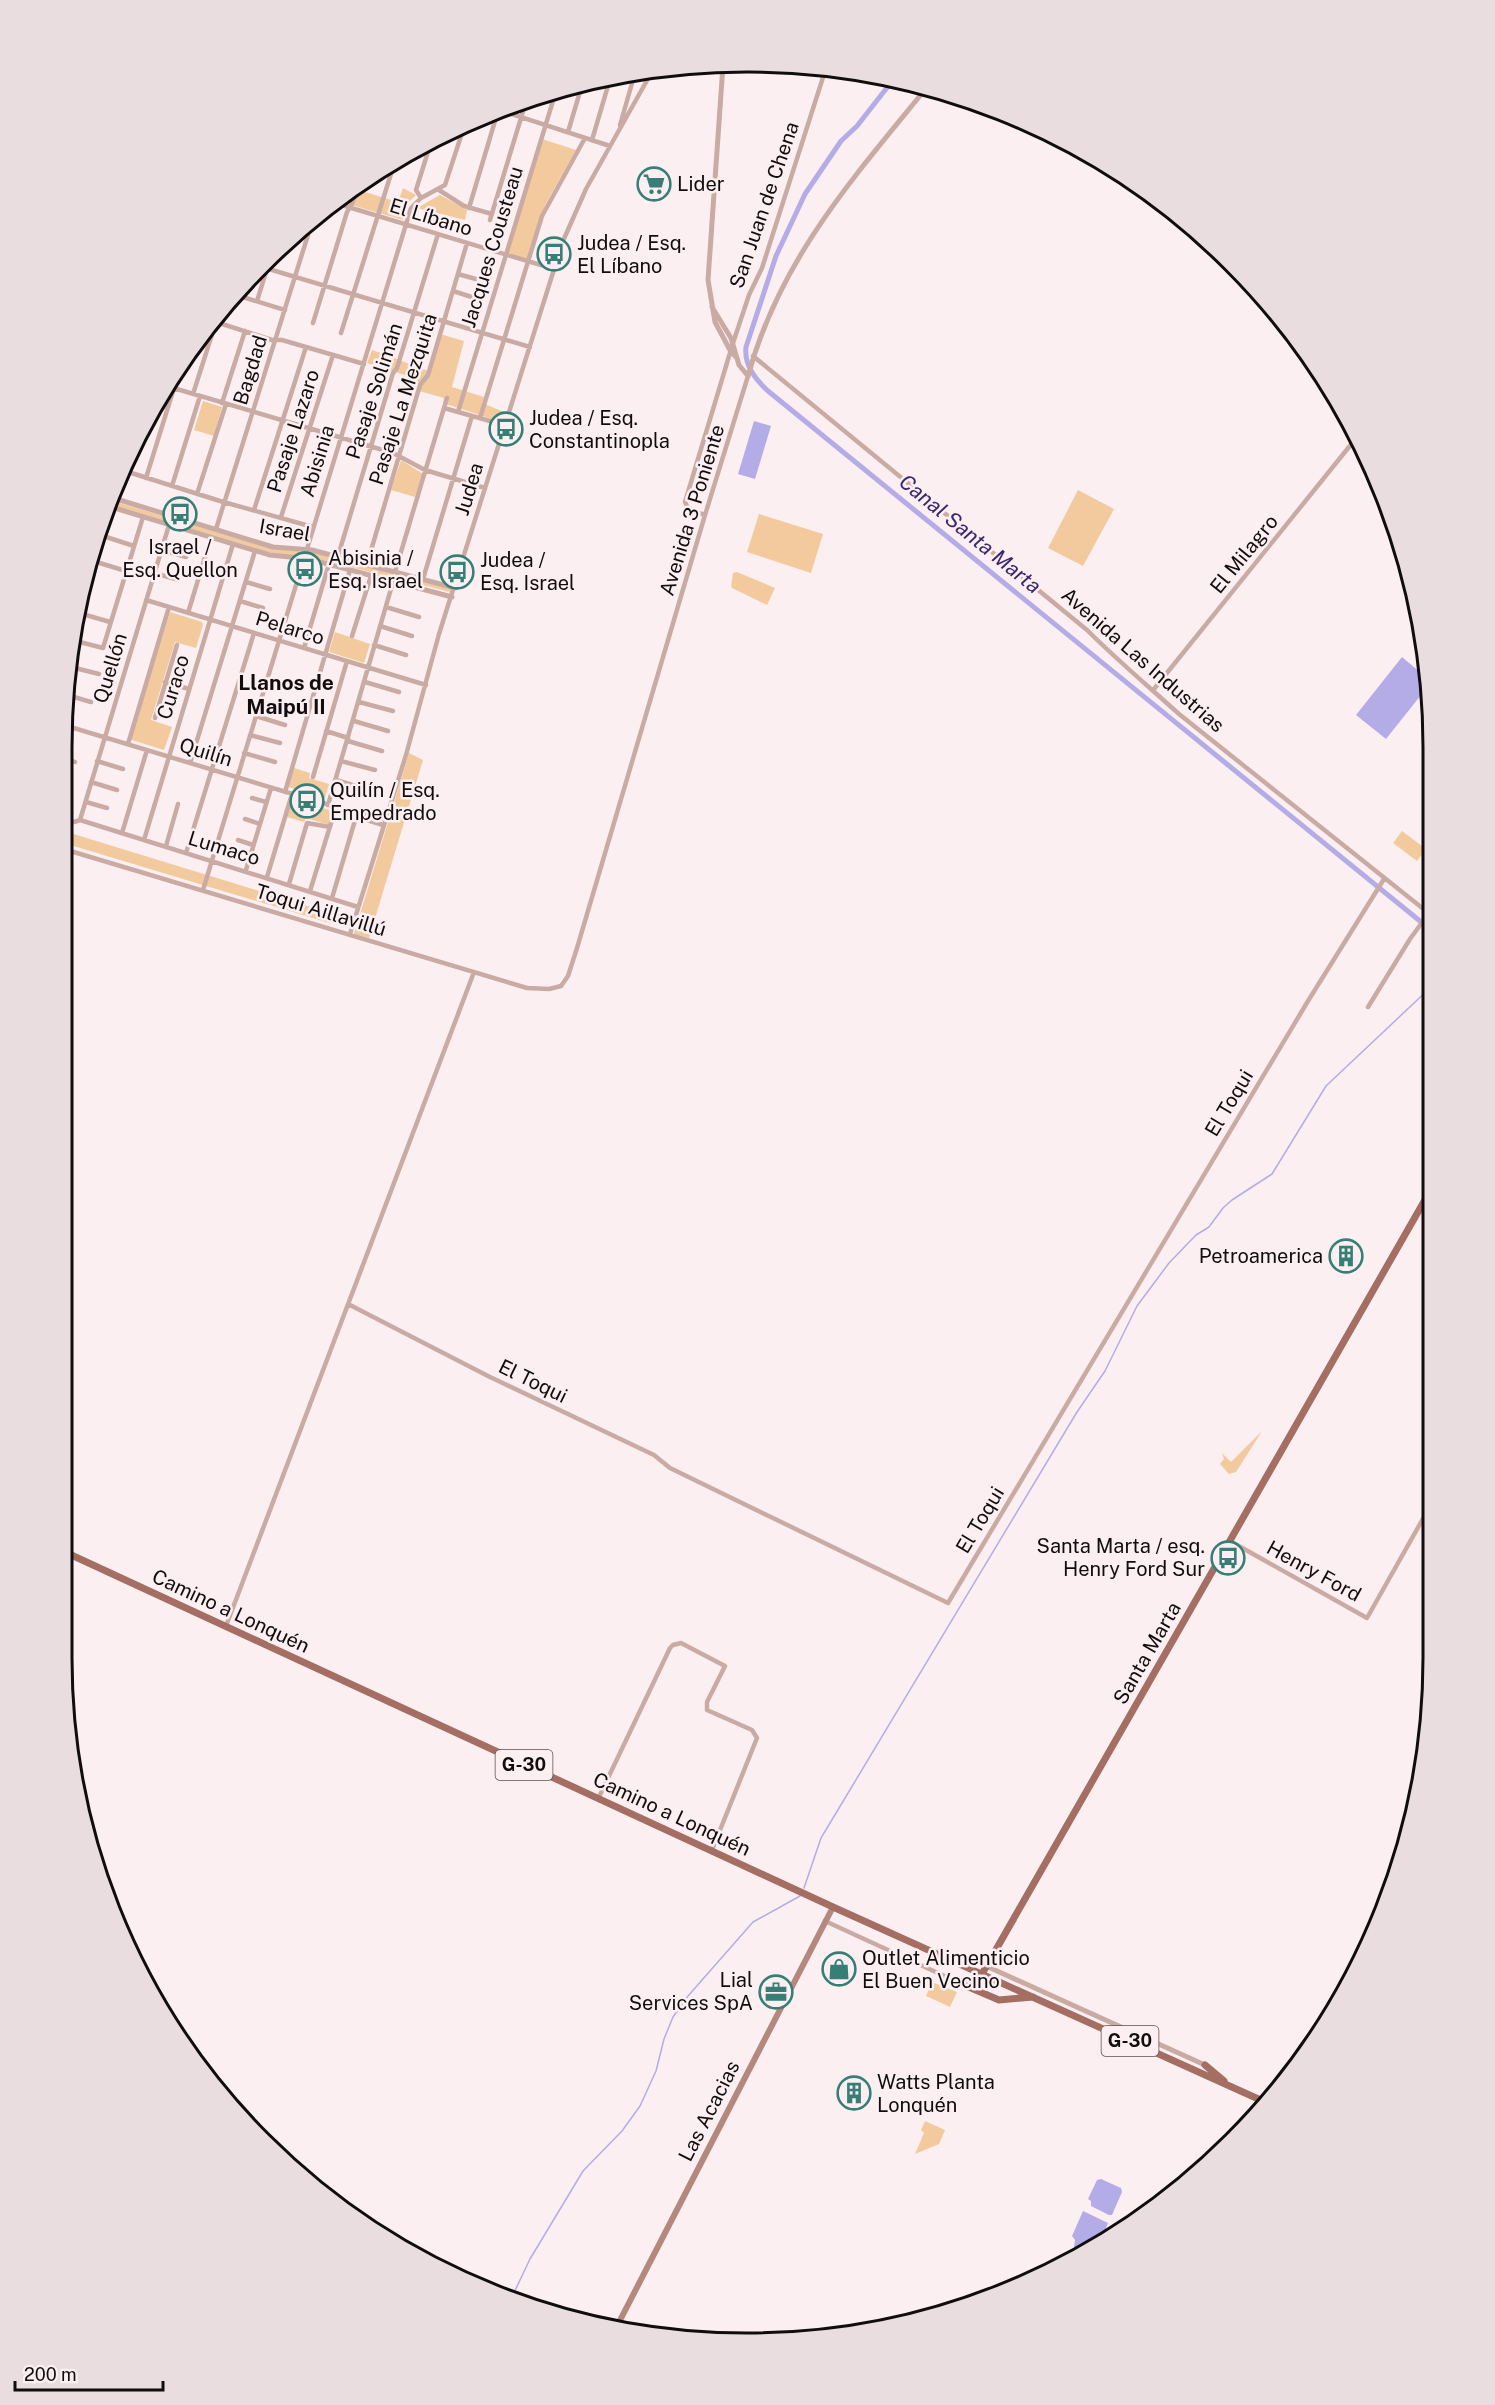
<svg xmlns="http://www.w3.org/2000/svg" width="1495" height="2405" viewBox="0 0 1495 2405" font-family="'Public Sans',sans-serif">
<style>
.green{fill:#f2ca9d}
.water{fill:#b3ace6}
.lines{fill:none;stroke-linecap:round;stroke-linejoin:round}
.stream{stroke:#b3ace6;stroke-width:1.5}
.canal{stroke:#b3ace6;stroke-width:5}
.minor{stroke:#caaba4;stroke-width:4.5}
.tertiary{stroke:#caaba4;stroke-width:5}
.secondary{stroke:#b4887d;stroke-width:6}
.primary{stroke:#a46f62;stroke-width:7}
.labels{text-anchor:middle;stroke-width:5;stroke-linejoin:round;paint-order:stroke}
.shield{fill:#fceff2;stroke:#585152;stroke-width:1.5}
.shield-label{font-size:18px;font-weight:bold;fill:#110d0e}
.poi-label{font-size:20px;fill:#110d0e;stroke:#fceff2;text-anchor:start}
.street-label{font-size:20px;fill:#110d0e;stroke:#fceff2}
.water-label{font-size:21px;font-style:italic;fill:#39286c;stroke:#fceff2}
.neighbourhood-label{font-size:21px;font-weight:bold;fill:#110d0e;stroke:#fceff2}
.rim{fill:none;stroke:#110d0e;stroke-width:3}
</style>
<rect width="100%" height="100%" fill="#fceff2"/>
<path class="green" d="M 542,139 L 576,150 L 545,205 L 528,260 L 507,254 Z
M 403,188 L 416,195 L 408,203 L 403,220 L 338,201 L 355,189 L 398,202 Z
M 440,195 L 467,210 L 465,220 L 417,208 Z
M 440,334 L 464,341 L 452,387 L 484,397 L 482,403 L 504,412 L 501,422 L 443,403 L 444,398 L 419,391 L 417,379 L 367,363 L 372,350 C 392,356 409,365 429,371 Z
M 203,401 L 222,407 L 214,436 L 194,430 Z
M 401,460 L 423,474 L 415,497 L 391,490 Z
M 1078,490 L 1114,509 L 1083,566 L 1048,548 Z
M 110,500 L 273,549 L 299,551 L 299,555 L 278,555 L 109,504 Z
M 759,514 L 823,534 L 811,573 L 747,552 Z
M 309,551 L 450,589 L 450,592 L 307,556 Z
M 737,572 L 775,588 L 767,605 L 732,588 L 731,586 L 733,573 Z
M 170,612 L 202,622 L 203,625 L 196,648 L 175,642 L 151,720 L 172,727 L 164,750 L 132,740 L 131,738 Z
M 335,632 L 370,644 L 364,663 L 329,652 Z
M 409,753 L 423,760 L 369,938 L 354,934 Z
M 294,768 L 310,773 L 309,778 L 329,784 L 325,798 L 288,787 Z
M 292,799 L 333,811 L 329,825 L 306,818 L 304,822 L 287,817 Z
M 1402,831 L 1426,849 L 1417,861 L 1393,843 Z
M 67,832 L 347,918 L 345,926 L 326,922 L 67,844 Z
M 1262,1431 L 1236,1472 L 1229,1474 L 1220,1464 L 1224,1459 L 1222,1453 L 1231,1462 Z
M 932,1982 L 957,1992 L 950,2007 L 926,1996 Z
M 925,2121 L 945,2130 L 939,2144 L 915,2154 L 924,2133 L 921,2130 Z"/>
<path class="water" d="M 754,421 L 771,426 L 755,479 L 738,474 Z
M 1402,657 L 1427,678 L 1429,685 L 1386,739 L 1356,715 Z
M 1101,2179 L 1121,2188 L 1122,2192 L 1112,2215 L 1109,2215 L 1091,2206 L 1091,2201 L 1088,2199 L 1097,2180 Z
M 1083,2211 L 1108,2223 L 1101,2241 L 1085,2251 L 1074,2247 L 1075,2240 L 1072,2236 Z"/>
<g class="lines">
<path class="stream" d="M 804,1888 L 821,1838 L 1077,1412 L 1105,1371 L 1137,1306 L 1169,1263 L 1196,1235 L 1209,1227 L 1223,1208 L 1232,1200 L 1272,1174 L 1326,1086 L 1431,987
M 511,2299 L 530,2259 L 583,2171 L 622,2131 L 640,2106 L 656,2071 L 664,2039 L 673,2017 L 688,1996 L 753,1922 L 800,1896"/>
<path class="canal" d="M 893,80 L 857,126 L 841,141 L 805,194 L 776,256 L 746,347 C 744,365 755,379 768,391 L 1431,930"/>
<path class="minor" d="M 499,110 L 610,146
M 620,125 L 635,73
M 568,132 L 582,85
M 592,140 L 610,79
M 439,190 L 464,206 L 492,214
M 421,198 L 416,190 L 431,142
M 335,203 L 554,269
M 469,208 L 498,111
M 490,220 L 527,98
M 262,267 L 530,347
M 458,274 L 483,281
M 453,291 L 478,299
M 236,295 L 285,310
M 257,301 L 270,259
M 213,319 L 216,322 L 272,340 L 282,340 L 364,364
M 313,323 L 347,212 L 352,204 L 357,188
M 341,333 L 395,161
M 753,356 L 1087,630 C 1116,659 1148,686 1179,714 L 1431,915
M 170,387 L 393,453 L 425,470 L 485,488
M 193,394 L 216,322
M 222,403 L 245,331
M 444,408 L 504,425
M 458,412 L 556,91
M 480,418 L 542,216 L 585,138
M 122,470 L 220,501 L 313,527
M 146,478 L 174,388
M 172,486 L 200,396
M 197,494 L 226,404
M 254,510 L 306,347
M 705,515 L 689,510 L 685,502 L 733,343 L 749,295 L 762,268 L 826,68
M 281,517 L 333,355
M 216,529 L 313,219
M 100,535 L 134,546
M 162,550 L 186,557
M 338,556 L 393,373 L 397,368 L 438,234
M 93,561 L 126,571
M 367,564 L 420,385 L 428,375 L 467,243
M 395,572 L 447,398
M 154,573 L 179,580
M 423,579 L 472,416
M 246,582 L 270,589
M 146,600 L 426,685
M 240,601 L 263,608
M 386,607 L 419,617
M 79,613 L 110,622
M 188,613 L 211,537
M 380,626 L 412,636
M 352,636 L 371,576
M 72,640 L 103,648 L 143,517
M 374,645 L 406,655
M 304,648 L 329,564
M 67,666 L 99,674
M 165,682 L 189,689
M 365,682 L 399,692
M 1154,689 L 1357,437
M 67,695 L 91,702
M 359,702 L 393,711
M 256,716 L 285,725
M 155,718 L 177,645
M 354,721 L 388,731
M 67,726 L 336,807 L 354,816 L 383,825
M 326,731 L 348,738
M 250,735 L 280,743
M 348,741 L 382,751
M 128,744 L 169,607
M 244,753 L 275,762
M 67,759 L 75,762
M 97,761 L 123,769
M 341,761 L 375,770
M 190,763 L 255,551
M 313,777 L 347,661
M 336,780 L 369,790
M 91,782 L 117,790
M 285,792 L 350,570
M 252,798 L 266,802
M 86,802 L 107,808
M 328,805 L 393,582
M 339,808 L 385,819
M 245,819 L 260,824
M 80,820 L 169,525
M 74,822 L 80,820 L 358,907
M 122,833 L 147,750
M 144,840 L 233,544
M 238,840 L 253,845
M 166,846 L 178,804
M 67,850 L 527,988 L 549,989 L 561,986 L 568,976 L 577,948 L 705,515 L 748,376
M 186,853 L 254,633
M 246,870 L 271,788
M 267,877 L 292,794
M 289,884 L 307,823 L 330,827
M 203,890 L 411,208 L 421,198 L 445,185 L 464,127
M 310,891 L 336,807
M 332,898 L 356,817
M 350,934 L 406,755 L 439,634 L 563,241 L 586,189 L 654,68
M 1368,1007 L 1410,939 L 1429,913
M 348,1304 L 488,1376 L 654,1455 L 670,1468 L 948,1603 L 1308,1001 L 1384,879
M 1230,1541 L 1367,1618 L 1429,1508
M 226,1626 L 474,972
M 598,1799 L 670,1648 L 673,1645 L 681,1643 L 725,1666 L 707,1702 L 707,1710 L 752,1730 L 757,1738 L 712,1850
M 825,1921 L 964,1985"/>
<path class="tertiary" d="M 723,65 L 708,280 L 715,322 L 731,352 L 736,357
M 712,307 L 731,338 L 739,365 L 748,376 C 780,259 853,178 928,86
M 110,497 L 273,547 L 312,550 L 455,588
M 108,506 L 270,555 L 309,559 L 452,597
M 986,1966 L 1205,2065"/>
<path class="secondary" d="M 615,2330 L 833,1907"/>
<path class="primary" d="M 67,1553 L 833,1907 L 1265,2102
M 982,1974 L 1430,1191
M 964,1985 L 999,2000 L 1033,1997
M 1205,2065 L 1224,2081"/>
</g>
<defs>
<g id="supermarket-ring" transform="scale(1.725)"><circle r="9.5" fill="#fceff2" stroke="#377e76" stroke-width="1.5"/><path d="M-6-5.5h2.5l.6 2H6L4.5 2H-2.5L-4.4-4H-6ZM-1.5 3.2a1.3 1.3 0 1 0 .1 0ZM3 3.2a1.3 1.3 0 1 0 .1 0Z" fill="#377e76"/></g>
<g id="bus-ring" transform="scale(1.725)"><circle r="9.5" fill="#fceff2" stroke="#377e76" stroke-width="1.5"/><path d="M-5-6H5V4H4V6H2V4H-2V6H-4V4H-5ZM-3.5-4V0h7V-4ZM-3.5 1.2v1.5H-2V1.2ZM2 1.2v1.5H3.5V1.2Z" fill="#377e76"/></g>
<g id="building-ring" transform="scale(1.725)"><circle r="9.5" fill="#fceff2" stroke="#377e76" stroke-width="1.5"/><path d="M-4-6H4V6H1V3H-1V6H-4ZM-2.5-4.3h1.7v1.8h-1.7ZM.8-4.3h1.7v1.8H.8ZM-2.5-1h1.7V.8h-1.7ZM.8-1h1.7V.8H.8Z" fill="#377e76"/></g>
<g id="shop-ring" transform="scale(1.725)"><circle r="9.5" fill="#fceff2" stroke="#377e76" stroke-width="1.5"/><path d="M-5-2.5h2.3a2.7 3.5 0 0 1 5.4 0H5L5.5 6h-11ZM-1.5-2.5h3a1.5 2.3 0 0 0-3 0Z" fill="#377e76"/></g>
<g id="office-ring" transform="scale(1.725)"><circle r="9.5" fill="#fceff2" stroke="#377e76" stroke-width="1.5"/><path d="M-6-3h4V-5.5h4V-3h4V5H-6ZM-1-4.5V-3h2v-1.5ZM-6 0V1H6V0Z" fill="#377e76"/></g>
</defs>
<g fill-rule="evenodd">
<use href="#supermarket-ring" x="654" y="184"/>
<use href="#bus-ring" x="554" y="254"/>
<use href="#bus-ring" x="506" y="429"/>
<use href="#bus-ring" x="180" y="514"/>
<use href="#bus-ring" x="305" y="569"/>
<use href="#bus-ring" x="457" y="572"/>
<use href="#bus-ring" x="307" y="801"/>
<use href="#building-ring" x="1346" y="1256"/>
<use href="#bus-ring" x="1228" y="1558"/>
<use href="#shop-ring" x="839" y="1969"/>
<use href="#office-ring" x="776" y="1992"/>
<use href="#building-ring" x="854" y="2093"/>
</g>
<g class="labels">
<g class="shield">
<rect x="495.5" y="1750" width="57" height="30" rx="4.5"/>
<rect x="1101.5" y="2026" width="57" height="30" rx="4.5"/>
</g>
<g class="shield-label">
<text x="524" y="1771">G-30</text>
<text x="1130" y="2047">G-30</text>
</g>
<g class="poi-label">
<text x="677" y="191">Lider</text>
<text x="577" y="250">Judea / Esq.<tspan x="577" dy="23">El Líbano</tspan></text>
<text x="529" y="425">Judea / Esq.<tspan x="529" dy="23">Constantinopla</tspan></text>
<text x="180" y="554" text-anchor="middle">Israel /<tspan x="180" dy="23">Esq. Quellon</tspan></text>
<text x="328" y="565">Abisinia /<tspan x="328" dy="23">Esq. Israel</tspan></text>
<text x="480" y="567">Judea /<tspan x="480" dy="23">Esq. Israel</tspan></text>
<text x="330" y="797">Quilín / Esq.<tspan x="330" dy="23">Empedrado</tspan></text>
<text x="1323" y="1263" text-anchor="end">Petroamerica</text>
<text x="1205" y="1553" text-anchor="end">Santa Marta / esq.<tspan x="1205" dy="23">Henry Ford Sur</tspan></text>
<text x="862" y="1965">Outlet Alimenticio<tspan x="862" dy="23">El Buen Vecino</tspan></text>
<text x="753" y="1987" text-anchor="end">Lial<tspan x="753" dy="23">Services SpA</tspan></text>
<text x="877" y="2089">Watts Planta<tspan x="877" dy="23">Lonquén</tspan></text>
</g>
<g class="street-label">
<text transform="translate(764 205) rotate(-71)" y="7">San Juan de Chena</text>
<text transform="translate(431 217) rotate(17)" y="7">El Líbano</text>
<text transform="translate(492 247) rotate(-73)" y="7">Jacques Cousteau</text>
<text transform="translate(250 370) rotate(-73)" y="7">Bagdad</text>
<text transform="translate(374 391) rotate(-72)" y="7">Pasaje Solimán</text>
<text transform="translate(403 399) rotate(-72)" y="7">Pasaje La Mezquita</text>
<text transform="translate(293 431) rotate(-72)" y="7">Pasaje Lazaro</text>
<text transform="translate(317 461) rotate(-73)" y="7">Abisinia</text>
<text transform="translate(469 489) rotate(-73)" y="7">Judea</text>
<text transform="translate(692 510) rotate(-73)" y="7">Avenida 3 Poniente</text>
<text transform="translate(285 530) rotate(10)" y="7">Israel</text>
<text transform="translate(1244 554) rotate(-51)" y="7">El Milagro</text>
<text transform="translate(290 628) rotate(17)" y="7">Pelarco</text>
<text transform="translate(1143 660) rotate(41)" y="7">Avenida Las Industrias</text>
<text transform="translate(110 668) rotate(-73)" y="7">Quellón</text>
<text transform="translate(173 687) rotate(-73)" y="7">Curaco</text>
<text transform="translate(206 752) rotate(17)" y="7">Quilín</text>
<text transform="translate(224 848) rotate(17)" y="7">Lumaco</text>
<text transform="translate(321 910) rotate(17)" y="7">Toqui Aillavillú</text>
<text transform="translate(1229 1103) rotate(-59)" y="7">El Toqui</text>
<text transform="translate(533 1381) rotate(26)" y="7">El Toqui</text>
<text transform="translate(980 1520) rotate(-59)" y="7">El Toqui</text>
<text transform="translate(1314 1571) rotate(29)" y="7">Henry Ford</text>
<text transform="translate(231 1611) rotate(25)" y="7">Camino a Lonquén</text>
<text transform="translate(1147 1653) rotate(-60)" y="7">Santa Marta</text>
<text transform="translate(672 1814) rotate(25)" y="7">Camino a Lonquén</text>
<text transform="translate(709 2111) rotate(-63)" y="7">Las Acacias</text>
</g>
<g class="water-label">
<text transform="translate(970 534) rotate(39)" y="7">Canal Santa Marta</text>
</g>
<g class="neighbourhood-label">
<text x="286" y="690">Llanos de<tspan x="286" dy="24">Maipú II</tspan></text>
</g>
</g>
<path d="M0 0H1495V2405H0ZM747 72H748A675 675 0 0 1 1423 747V1658A675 675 0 0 1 748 2333H747A675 675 0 0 1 72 1658V747A675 675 0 0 1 747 72Z" fill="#e9dde0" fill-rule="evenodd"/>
<path class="rim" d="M747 72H748A675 675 0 0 1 1423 747V1658A675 675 0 0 1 748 2333H747A675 675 0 0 1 72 1658V747A675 675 0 0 1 747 72Z"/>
<path d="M15 2381v9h148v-9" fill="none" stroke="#110d0e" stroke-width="3"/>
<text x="24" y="2381" font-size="18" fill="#110d0e" stroke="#fceff2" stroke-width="4.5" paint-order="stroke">200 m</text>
</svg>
